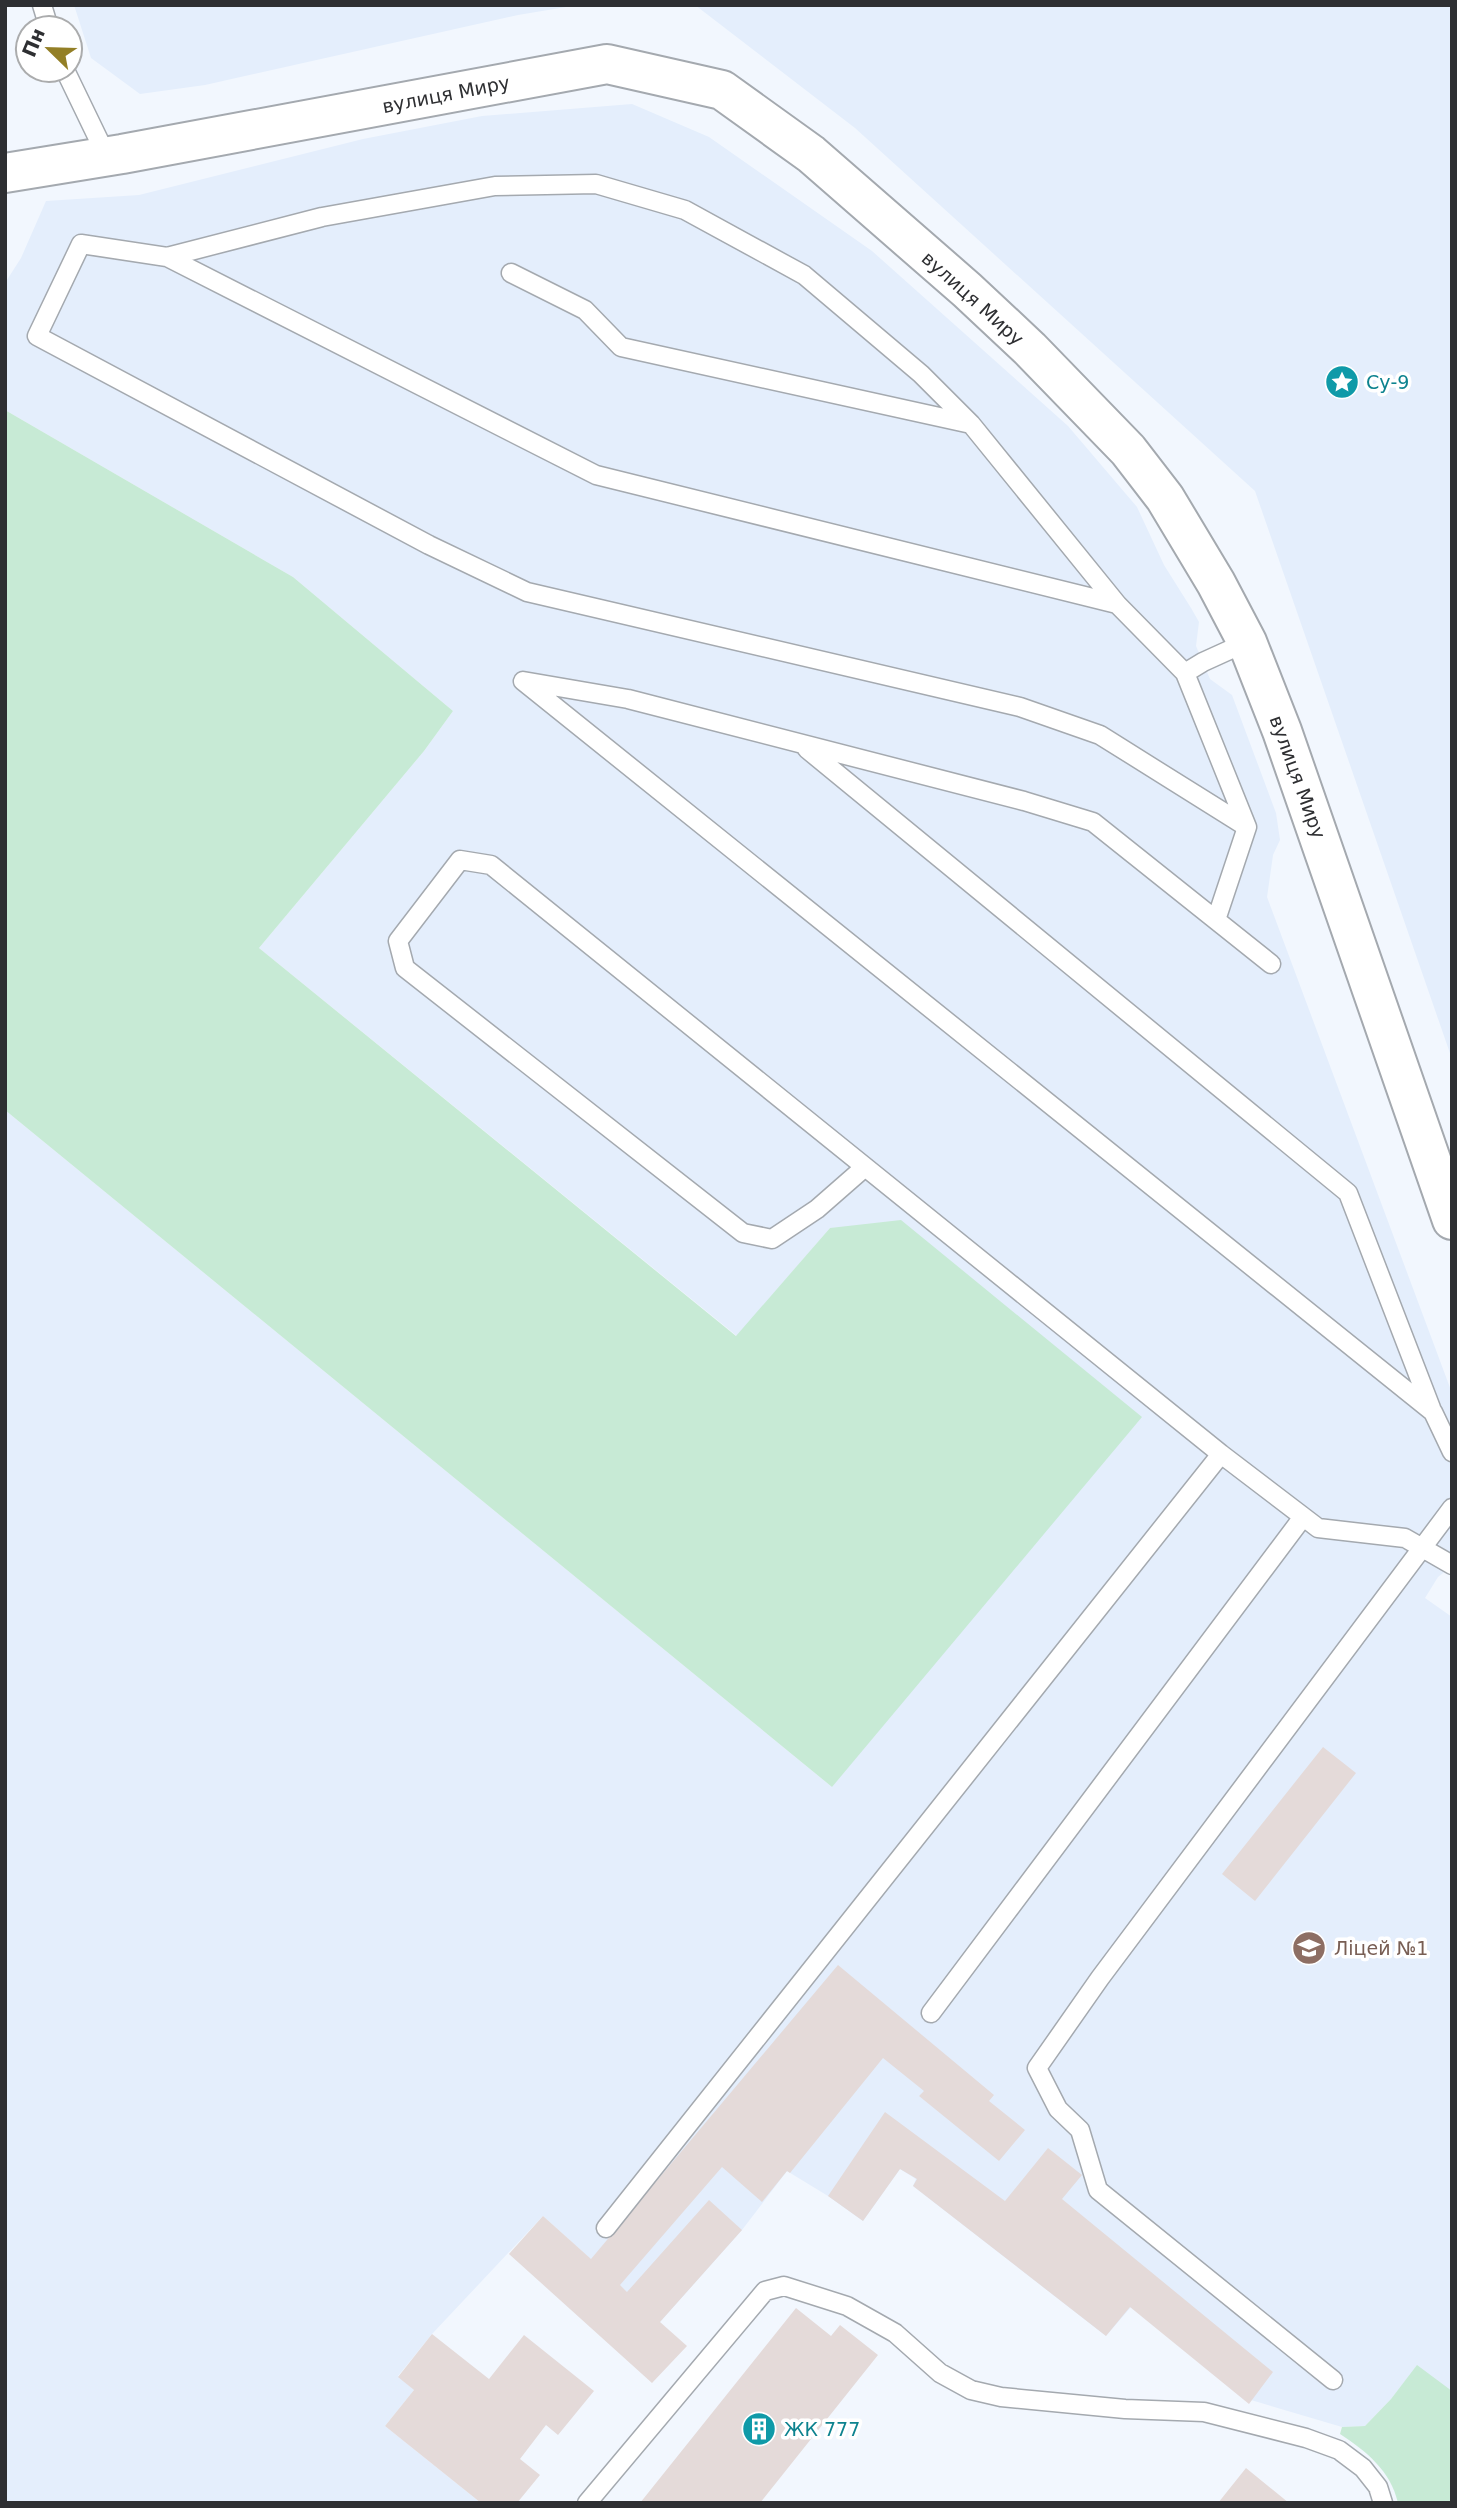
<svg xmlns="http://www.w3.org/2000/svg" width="1457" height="2508" viewBox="0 0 1457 2508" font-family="'DejaVu Sans',sans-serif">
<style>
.built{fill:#e4eefc}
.green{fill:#c7ead5}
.building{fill:#e4dad9}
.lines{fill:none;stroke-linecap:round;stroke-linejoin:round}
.service-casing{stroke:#a4a9af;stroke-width:21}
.tertiary-casing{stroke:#a4a9af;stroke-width:42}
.service{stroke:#fff;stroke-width:18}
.tertiary{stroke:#fff;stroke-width:38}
.labels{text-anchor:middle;stroke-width:7;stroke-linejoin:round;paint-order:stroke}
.street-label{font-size:19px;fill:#2e2f32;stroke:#fff}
.culture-label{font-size:19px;fill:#0d838f;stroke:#fff;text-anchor:start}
.education-label{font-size:19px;fill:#785e54;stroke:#fff;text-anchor:start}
</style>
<rect width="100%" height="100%" fill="#f2f7fe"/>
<path class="built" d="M 74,5 L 578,5 L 518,15 L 205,85 L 140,94 L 91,58 Z
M 695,5 L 1452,5 L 1452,1059 L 1255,491 L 855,128 Z
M 632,104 L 709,137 L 872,251 L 1068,426 L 1137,507 L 1164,565 L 1191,608 L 1199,622 L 1196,646 L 1210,679 L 1232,695 L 1276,813 L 1280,840 L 1273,855 L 1267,897 L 1452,1393 L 1452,1566 L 1438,1577 L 1425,1598 L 1452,1617 L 1452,2391 L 1417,2366 L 1391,2399 L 1365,2426 L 1342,2427 L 1251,2400 L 1131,2307 L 1106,2336 L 913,2186 L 916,2179 L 900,2169 L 863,2221 L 828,2196 L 787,2171 L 742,2230 L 660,2322 L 543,2216 L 432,2334 L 398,2376 L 414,2390 L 385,2426 L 481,2503 L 5,2503 L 5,1110 L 832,1787 L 830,1228 L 737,1336 L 259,948 L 424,751 L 453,711 L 293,577 L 5,410 L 5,283 L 21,258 L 46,201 L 139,195 L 363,139 L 482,116 Z"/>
<path class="green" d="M 5,410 L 293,577 L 453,711 L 424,751 L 259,948 L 736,1336 L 830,1228 L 901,1220 L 1142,1417 L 832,1787 L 5,1110 Z
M 1417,2365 L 1452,2391 L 1452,2503 L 1398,2503 C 1391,2471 1366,2451 1340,2434 L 1342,2427 L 1365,2426 L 1391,2399 Z"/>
<path class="building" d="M 1323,1747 L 1356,1773 L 1255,1901 L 1222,1874 Z
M 838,1965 L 994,2095 L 989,2101 L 1025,2130 L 999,2161 L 919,2096 L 924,2091 L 883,2058 L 790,2173 L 787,2171 L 762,2202 L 722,2167 L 620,2285 L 627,2292 L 709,2200 L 742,2230 L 660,2322 L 687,2346 L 652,2383 L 509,2254 L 543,2216 L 591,2259 Z
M 885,2112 L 1005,2201 L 1048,2148 L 1082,2175 L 1062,2199 L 1273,2372 L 1249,2404 L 1130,2307 L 1106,2336 L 913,2186 L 917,2179 L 900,2169 L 863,2221 L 828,2196 Z
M 796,2308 L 831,2336 L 840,2325 L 878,2355 L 760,2503 L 640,2503 Z
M 432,2334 L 489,2379 L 524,2335 L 594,2391 L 558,2435 L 546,2425 L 520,2459 L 540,2475 L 517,2503 L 481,2503 L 385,2426 L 414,2390 L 398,2377 Z
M 1246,2468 L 1289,2503 L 1218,2503 Z"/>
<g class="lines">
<g class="service-casing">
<path id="service" d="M 42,5 L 49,28
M 65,70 L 107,157
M 167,257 L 322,217 L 495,186 L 596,184 L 685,210 L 804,275 L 921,374 L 971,424 L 1117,604
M 511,273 L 585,310 L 621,347 L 971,424
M 1185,673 L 1117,604 L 596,475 L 167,257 L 81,244 L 37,336 L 429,545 L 527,592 L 1020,707 L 1100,735 L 1247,827 L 1216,920
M 807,749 L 1348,1193 L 1431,1408
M 1247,827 L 1185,673 L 1203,662 L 1247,642
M 1271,964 L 1093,822 L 1024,801 L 628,699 L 523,681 L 1433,1412 L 1452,1452
M 865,1167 L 817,1209 L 772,1239 L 743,1233 L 405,968 L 398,941 L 460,860 L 491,865 L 1221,1454 L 1318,1528 L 1405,1538 L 1452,1565
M 931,2013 L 1303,1517
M 606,2228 L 1221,1454
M 1333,2380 L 1098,2190 L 1080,2130 L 1058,2109 L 1037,2068 L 1100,1978 L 1452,1508
M 587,2503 L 765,2291 L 784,2286 L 847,2306 L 895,2333 L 940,2373 L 971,2390 L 1001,2397 L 1125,2409 L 1204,2412 L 1306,2438 L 1339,2450 L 1363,2468 L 1378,2487 L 1383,2503"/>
</g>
<g class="tertiary-casing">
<path id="tertiary" d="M 5,173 L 122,154 L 607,64 L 722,90 L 811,154 L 967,290 L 1030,349 L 1128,450 L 1165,498 L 1216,583 L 1247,642 L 1282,731 L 1452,1220"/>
</g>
<use href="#service" class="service"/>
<use href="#tertiary" class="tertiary"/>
</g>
<defs>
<g id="sight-disc" transform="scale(1.75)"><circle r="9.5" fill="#0f9aa8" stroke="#fff"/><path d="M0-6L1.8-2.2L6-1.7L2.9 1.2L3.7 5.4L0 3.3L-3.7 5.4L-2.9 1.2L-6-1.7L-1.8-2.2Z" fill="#fff"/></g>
<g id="school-disc" transform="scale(1.75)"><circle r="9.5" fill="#8d6e63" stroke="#fff"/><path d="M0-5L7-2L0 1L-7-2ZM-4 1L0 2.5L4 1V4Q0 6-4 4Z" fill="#fff"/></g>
<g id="building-disc" transform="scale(1.75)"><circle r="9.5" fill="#0f9aa8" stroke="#fff"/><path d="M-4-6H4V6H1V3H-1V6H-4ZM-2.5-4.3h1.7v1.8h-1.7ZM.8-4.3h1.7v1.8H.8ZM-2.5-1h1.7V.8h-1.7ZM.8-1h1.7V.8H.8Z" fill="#fff"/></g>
</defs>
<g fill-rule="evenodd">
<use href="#sight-disc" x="1342" y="382"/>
<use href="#school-disc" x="1309" y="1948"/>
<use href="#building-disc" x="759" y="2429"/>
</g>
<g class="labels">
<g class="street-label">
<text transform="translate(446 94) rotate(-11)" y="7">вулиця Миру</text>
<text transform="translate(973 298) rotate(42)" y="7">вулиця Миру</text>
<text transform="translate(1298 777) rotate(70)" y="7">вулиця Миру</text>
</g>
<g class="culture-label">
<text x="1366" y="389">Су-9</text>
<text x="784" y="2436">ЖК 777</text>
</g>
<g class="education-label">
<text x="1334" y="1955">Ліцей №1</text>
</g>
</g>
<rect width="1457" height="2508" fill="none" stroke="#2e2f32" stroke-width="14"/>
<g transform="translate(49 49) rotate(293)"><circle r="33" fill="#ffffff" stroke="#abacad" stroke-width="2"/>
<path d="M0-5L12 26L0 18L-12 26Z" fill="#937f26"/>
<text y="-10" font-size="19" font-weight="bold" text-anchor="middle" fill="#2e2f32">Пн</text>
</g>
</svg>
